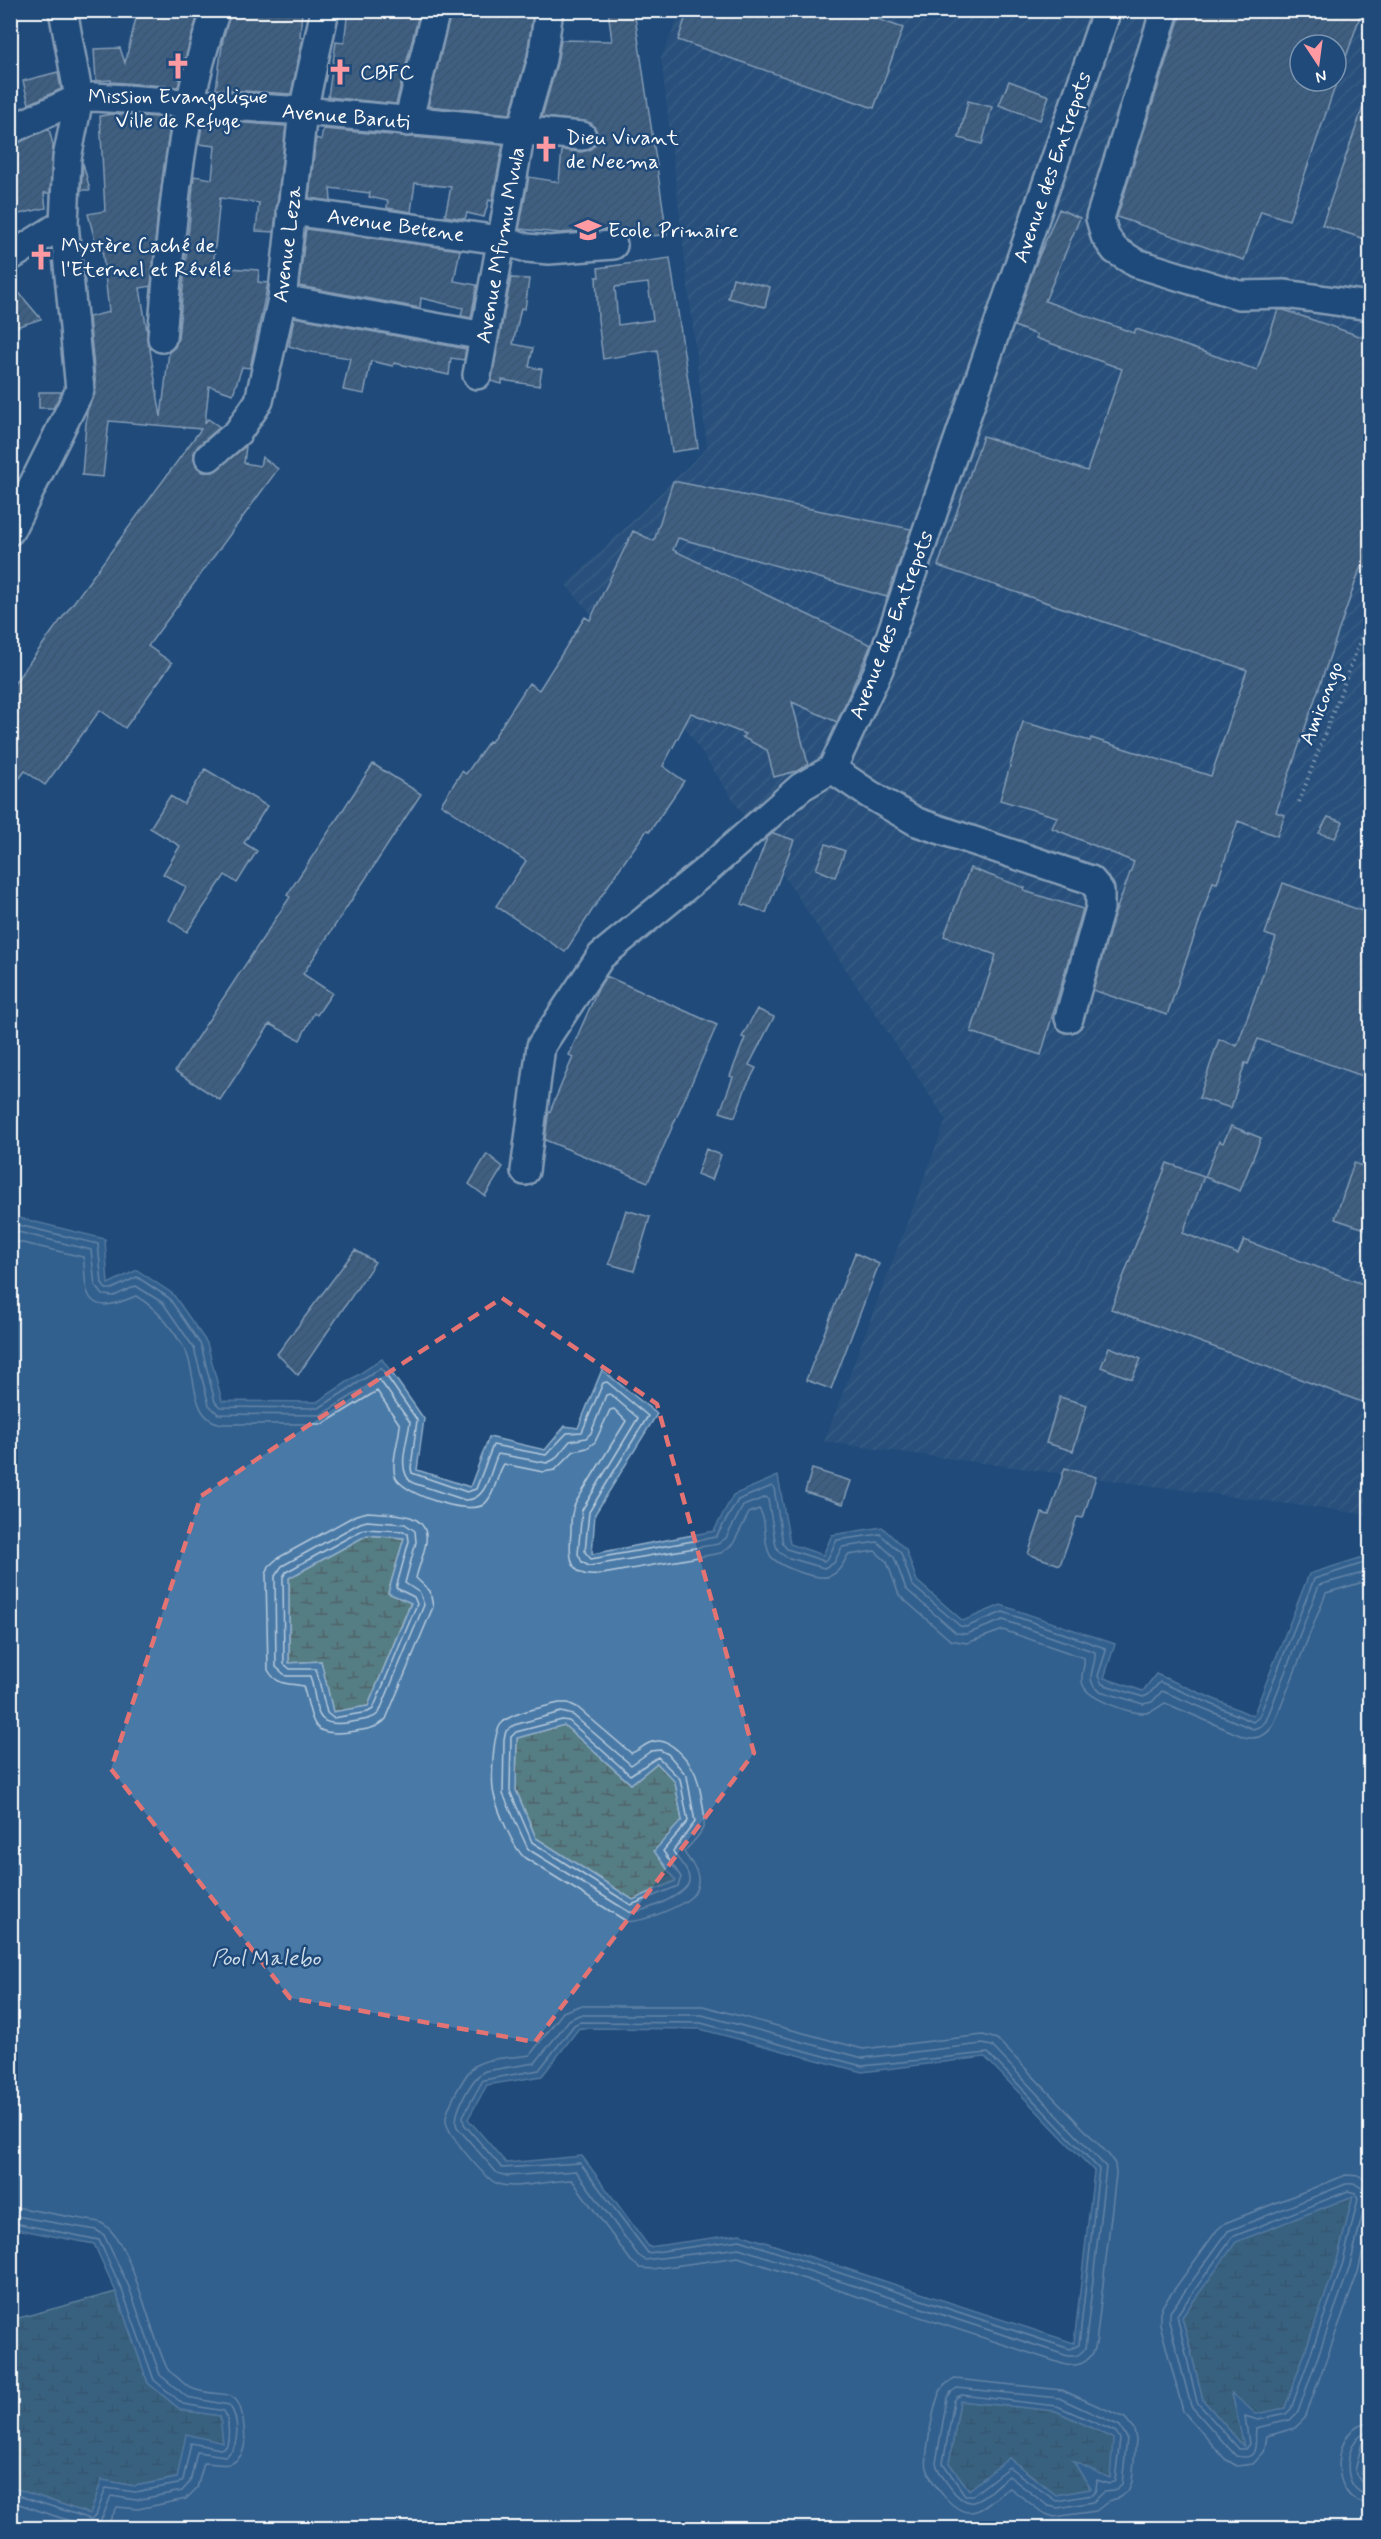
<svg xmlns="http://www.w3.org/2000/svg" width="1381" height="2539" viewBox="0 0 1381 2539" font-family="Mynerve,sans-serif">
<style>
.industrial{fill:url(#industrial-furrows);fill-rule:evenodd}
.wetland{fill:url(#wetland-marsh);stroke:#aabec2;stroke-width:1.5}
.water{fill:#4a7aa7;stroke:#92afca;stroke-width:1.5;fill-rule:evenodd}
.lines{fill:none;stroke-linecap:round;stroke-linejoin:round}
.shore{stroke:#b7cadc;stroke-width:1.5}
.building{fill:url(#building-hatch);stroke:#fff;stroke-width:1.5;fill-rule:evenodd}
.minor-casing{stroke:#fff;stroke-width:32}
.path{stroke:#fff;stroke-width:4;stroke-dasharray:1.5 4.5;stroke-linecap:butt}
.minor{stroke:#1f4a7a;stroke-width:27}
.marked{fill:none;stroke:#e47373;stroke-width:4.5;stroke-dasharray:12 8;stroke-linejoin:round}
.labels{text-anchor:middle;stroke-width:5;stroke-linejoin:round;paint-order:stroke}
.poi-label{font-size:21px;fill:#fff;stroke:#1f4a7a;text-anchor:start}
.street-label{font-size:21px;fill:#fff;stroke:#1f4a7a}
.water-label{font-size:22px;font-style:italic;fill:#d2dee9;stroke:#1f4a7a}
</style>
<defs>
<pattern id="industrial-furrows" width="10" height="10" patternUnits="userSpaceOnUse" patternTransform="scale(1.5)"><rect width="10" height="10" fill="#35587e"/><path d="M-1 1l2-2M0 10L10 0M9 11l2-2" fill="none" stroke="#537191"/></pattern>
<pattern id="wetland-marsh" width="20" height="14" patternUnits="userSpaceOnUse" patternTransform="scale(1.5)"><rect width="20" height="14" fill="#547d84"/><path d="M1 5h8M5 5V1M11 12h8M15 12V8" fill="none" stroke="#506468"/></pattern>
<pattern id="building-hatch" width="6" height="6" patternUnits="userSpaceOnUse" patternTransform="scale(1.5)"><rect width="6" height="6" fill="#687988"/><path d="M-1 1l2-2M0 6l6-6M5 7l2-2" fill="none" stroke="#5a626a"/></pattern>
</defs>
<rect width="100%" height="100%" fill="#1f4a7a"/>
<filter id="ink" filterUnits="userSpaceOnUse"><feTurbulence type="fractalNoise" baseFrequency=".0167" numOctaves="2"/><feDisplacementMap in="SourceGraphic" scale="12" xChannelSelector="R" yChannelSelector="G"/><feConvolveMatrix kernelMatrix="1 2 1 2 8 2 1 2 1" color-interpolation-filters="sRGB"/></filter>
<g filter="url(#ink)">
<path class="industrial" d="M 676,11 L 1370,11 L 1370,1515 L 824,1442 L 946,1120 L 670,705 L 566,585 L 707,448 L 661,58 L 677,21 ZM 1300,45 L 1336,45 L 1336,81 L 1300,81 Z"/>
<path class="wetland" d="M 367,1535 L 404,1538 L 388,1593 L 411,1602 L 368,1706 L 333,1712 L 321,1661 L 289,1663 L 289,1578 Z
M 564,1725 L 631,1784 L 657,1763 L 675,1781 L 682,1820 L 677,1880 L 633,1900 L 536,1838 L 516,1790 L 517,1738 Z
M 1353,2196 L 1336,2265 L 1285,2408 L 1256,2415 L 1232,2394 L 1245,2448 L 1203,2400 L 1182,2317 L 1235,2242 Z
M 116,2292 L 148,2383 L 181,2410 L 221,2416 L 223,2444 L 177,2478 L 135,2486 L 102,2480 L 90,2514 L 11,2487 L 11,2320 Z
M 960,2401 L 1056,2411 L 1114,2438 L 1110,2479 L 1074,2462 L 1091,2489 L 1056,2495 L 1010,2458 L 969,2490 L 949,2463 Z"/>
<path class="water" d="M 11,1216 L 105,1239 L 108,1284 L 137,1270 L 173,1294 L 207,1343 L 222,1401 L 317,1402 L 382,1359 L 424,1419 L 417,1470 L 470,1487 L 489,1437 L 545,1450 L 565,1426 L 578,1428 L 602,1370 L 657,1414 L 595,1514 L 592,1554 L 714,1531 L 733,1495 L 778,1476 L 790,1544 L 823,1555 L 832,1535 L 882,1527 L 906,1550 L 917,1581 L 963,1621 L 1001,1605 L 1115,1644 L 1104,1678 L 1143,1691 L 1156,1674 L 1253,1716 L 1309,1574 L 1366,1556 L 1370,1559 L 1370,2434 L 1361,2472 L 1370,2484 L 1370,2528 L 11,2528 L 11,2487 L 90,2514 L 102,2480 L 135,2486 L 177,2478 L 186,2434 L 223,2443 L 220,2416 L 181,2410 L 148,2383 L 116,2292 L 94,2244 L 11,2228 ZM 367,1535 L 404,1538 L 388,1593 L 411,1603 L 368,1706 L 333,1712 L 321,1661 L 289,1663 L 289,1578 ZM 564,1725 L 631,1784 L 657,1763 L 675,1782 L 682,1820 L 654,1851 L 676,1881 L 633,1900 L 536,1838 L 516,1790 L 517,1738 ZM 579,2028 L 700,2029 L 862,2072 L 985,2057 L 1094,2171 L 1074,2343 L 740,2234 L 649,2247 L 582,2156 L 506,2163 L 468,2119 L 487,2085 L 542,2076 ZM 1353,2196 L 1336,2265 L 1285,2408 L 1256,2414 L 1232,2393 L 1244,2447 L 1203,2400 L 1182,2317 L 1236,2242 ZM 960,2401 L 1056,2411 L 1113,2438 L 1110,2478 L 1073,2461 L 1091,2489 L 1056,2495 L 1009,2458 L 969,2490 L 949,2463 Z"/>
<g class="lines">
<path class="shore" d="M 10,1223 L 98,1244 L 102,1284 L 106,1289 L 112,1289 L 137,1277 L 169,1298 L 201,1345 L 215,1402 L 220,1407 L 319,1408 L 381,1368 L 417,1420 L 411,1468 L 412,1473 L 467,1492 L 476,1489 L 493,1445 L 546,1455 L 567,1433 L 582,1432 L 603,1383 L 607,1382 L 648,1416 L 589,1512 L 585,1552 L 591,1559 L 716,1537 L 738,1500 L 772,1486 L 774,1488 L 783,1544 L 787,1549 L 824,1561 L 828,1558 L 837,1540 L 880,1534 L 901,1553 L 912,1585 L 960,1626 L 966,1627 L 1003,1612 L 1105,1648 L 1106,1651 L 1098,1676 L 1102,1684 L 1143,1697 L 1148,1695 L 1160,1682 L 1253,1722 L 1259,1717 L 1314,1579 L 1364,1563 L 1370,1564
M 10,1230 L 91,1250 L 95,1285 L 103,1295 L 114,1296 L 136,1286 L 163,1303 L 194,1348 L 209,1405 L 218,1414 L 321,1415 L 379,1379 L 410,1422 C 408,1440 395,1472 413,1483 L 465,1500 C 488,1501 490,1469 498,1454 L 547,1463 L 555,1459 L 570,1441 L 586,1438 L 591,1433 L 606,1395 L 610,1394 L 638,1418 L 582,1510 L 578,1554 L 582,1562 L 589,1566 L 718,1544 L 726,1538 L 743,1506 L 766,1497 L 768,1499 L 776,1546 L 779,1552 L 786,1557 L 824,1568 L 834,1563 L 842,1547 L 878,1542 L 894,1557 L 906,1589 L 956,1633 L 967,1634 L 1003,1620 L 1095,1652 C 1097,1667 1082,1680 1100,1691 L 1143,1704 L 1152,1702 L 1162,1691 L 1253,1729 L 1261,1726 L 1266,1721 L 1319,1585 L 1370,1571
M 10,1240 L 83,1257 C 85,1266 84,1276 86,1286 C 91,1316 118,1303 136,1296 C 157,1308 173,1329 185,1350 C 198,1373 188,1420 223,1424 L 323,1424 L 377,1391 L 400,1425 C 399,1440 391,1461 395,1476 C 401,1494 467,1515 483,1505 C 495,1496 496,1476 504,1464 L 543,1472 L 555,1470 L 574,1451 L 587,1448 L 595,1442 L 610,1410 L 614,1409 L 626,1421 L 576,1502 C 571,1511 571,1521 571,1531 C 569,1552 567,1578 597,1575 L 721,1553 L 733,1544 L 749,1513 L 759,1509 C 768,1521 762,1541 770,1555 C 777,1566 817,1581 830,1576 C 840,1572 843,1563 848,1555 L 875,1551 L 887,1562 L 899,1595 L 950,1640 L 967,1643 L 1003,1630 L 1084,1658 C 1086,1667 1079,1675 1083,1685 C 1088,1699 1131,1714 1145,1713 C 1154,1712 1159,1706 1165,1703 L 1244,1737 C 1257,1740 1267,1736 1274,1724 L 1326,1593 L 1370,1580
M 368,1512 C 388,1514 430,1510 426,1542 C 424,1554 419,1566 416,1578 L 430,1591 L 433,1607 L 386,1719 C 378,1728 368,1729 356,1731 C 308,1739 315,1724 303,1686 C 288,1683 277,1686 268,1670 L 266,1575 L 269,1566 L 278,1558 L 356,1515 Z
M 367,1521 L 405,1524 L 415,1531 L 416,1542 L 405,1583 L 420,1593 L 424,1605 L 379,1713 C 372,1720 362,1720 352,1722 C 310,1730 320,1708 310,1676 L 286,1676 L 276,1667 L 275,1576 L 282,1566 L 360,1523 Z
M 364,1529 L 403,1531 L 408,1534 L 409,1541 L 396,1588 L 414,1597 L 417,1604 L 373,1709 L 368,1712 L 333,1718 L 327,1713 L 316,1669 L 290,1669 L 284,1664 L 283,1577 L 286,1572 Z
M 559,1703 L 568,1703 L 577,1707 L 631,1753 C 641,1750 647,1740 660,1741 C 673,1742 688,1760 694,1771 C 699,1780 706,1816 704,1825 C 701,1836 691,1843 684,1852 C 689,1861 699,1869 698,1881 C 698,1887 695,1893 691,1897 C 680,1907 639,1924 626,1921 L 525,1858 C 513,1848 498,1811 494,1795 C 491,1782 492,1732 502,1723 C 512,1712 544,1707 559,1703 Z
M 561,1712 L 573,1715 L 631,1765 L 651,1751 L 660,1750 L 668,1754 L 687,1776 L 695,1822 L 673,1851 C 677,1860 690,1870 689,1880 C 689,1894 641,1914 629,1912 L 528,1849 L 503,1794 L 504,1739 L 506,1731 L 514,1725 Z
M 562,1720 L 569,1721 L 630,1775 L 658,1757 L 680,1779 L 688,1821 L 663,1851 L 681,1877 L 678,1886 L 631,1905 L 532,1842 L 510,1791 L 511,1737 L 516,1732 Z
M 579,2006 L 703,2006 L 863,2049 L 983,2035 L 997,2039 L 1109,2155 L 1115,2164 L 1116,2174 L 1096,2344 C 1093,2359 1082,2367 1066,2365 L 738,2257 L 652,2269 L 640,2268 L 631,2261 L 572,2180 C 552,2180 515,2190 498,2184 C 486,2180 447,2134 446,2121 C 445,2110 466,2071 476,2065 C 490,2057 513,2058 530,2055 L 563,2012 Z
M 579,2015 L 702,2015 L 863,2058 L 982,2044 L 992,2046 L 1106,2167 L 1085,2349 L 1077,2356 L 1068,2356 L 739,2248 L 645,2260 L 638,2255 L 576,2171 L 507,2176 L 497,2173 L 457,2127 C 452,2114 472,2077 485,2071 L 535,2063 L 569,2020 Z
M 580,2022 L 701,2023 L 862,2066 L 988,2053 L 1099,2169 L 1079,2345 L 1070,2349 L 740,2240 L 648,2253 L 580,2163 L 502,2168 L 464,2124 L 463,2116 L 483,2080 L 539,2070 L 574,2025 Z
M 1346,2184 C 1358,2182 1366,2189 1366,2201 L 1349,2269 L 1298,2412 L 1290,2420 L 1256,2428 C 1254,2442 1261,2462 1236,2456 L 1191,2406 L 1169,2321 L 1170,2312 L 1228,2231 Z
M 1370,2185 L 1360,2176 L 1346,2175 L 1225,2223 L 1217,2230 L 1163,2305 L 1160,2313 L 1160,2324 L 1183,2411 L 1225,2459 L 1237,2466 L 1253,2464 L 1264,2452 L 1267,2436 L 1295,2428 L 1305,2418 L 1358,2272 L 1370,2220
M 1348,2191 L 1356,2193 L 1358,2199 L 1342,2266 L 1291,2409 L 1286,2414 L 1258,2420 L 1245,2416 L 1249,2444 L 1245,2449 L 1239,2449 L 1197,2402 L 1177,2315 L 1232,2237 Z
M 10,2206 L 99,2222 C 131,2233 151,2338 167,2368 C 169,2372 173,2374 177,2377 C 181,2381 186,2386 191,2388 C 222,2401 240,2380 244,2428 C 245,2438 246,2447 241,2455 C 231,2470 218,2463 204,2463 L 197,2488 L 186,2499 L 138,2509 L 117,2507 L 106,2528
M 10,2215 L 96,2230 L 104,2235 L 129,2287 L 160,2375 L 187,2397 L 229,2405 C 239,2417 241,2448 225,2456 L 197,2452 L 190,2482 L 182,2491 L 136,2500 L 111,2496 C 104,2510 104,2528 85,2526 L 10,2501
M 10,2222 L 99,2240 L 122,2290 L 154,2380 L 183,2404 L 224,2411 C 229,2420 230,2438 226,2447 L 220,2449 L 191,2443 L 183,2480 L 178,2484 L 135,2492 L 106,2488 L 96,2515 L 91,2519 L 10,2493
M 955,2379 L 1062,2390 L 1125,2418 L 1134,2429 L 1136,2440 L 1132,2482 L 1128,2491 L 1121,2497 L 1109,2501 L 1096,2511 L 1054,2517 L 1043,2513 L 1010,2488 C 997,2494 986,2511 971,2512 C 954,2514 931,2483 927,2468 C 924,2457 934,2401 941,2390 C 944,2384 949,2382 955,2379 Z
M 957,2388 L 1059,2398 L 1120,2426 L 1127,2438 L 1122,2484 L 1114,2491 L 1104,2492 L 1093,2502 L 1058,2508 L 1048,2506 L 1009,2476 C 986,2491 973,2520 950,2487 C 945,2480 938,2472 936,2463 L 947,2398 L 951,2392 Z
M 962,2395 L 1057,2406 L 1116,2432 L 1120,2439 L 1115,2480 L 1109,2484 L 1097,2480 L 1096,2490 L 1092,2495 L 1056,2501 L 1009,2467 L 973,2495 L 965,2495 L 943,2463 L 954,2401 L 957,2397 Z
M 1370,2422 C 1333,2423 1325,2502 1370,2504
M 1370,2431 C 1345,2433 1337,2493 1370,2495
M 1370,2439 L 1362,2443 L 1355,2471 L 1364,2485 L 1370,2487"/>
</g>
<path class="building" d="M 138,10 L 199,10 L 178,87 L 111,82 L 111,80 L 96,81 L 94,49 L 120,48 L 125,63 Z
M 231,10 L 302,10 L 300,37 L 303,38 L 291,94 L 216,89 L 223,39 Z
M 348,10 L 420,10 L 396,104 L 328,97 L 336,42 L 344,43 Z
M 451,10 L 518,10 L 533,13 L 527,56 L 510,114 L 428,106 Z
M 608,10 L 634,10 L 667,235 L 641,236 L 640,230 L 622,232 L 612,229 L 560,233 L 519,229 L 529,177 L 559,182 L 562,150 L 581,152 L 589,150 L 595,145 L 598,137 L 596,130 L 591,123 L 542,117 L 557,63 L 561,40 L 612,41 Z
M 688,10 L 852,10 L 903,28 L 874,108 L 678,40 Z
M 1182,10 L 1362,10 L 1339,78 L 1336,77 L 1336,45 L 1300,45 L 1300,81 L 1337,81 L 1289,220 L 1261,211 L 1244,260 L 1117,217 Z
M 58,72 L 61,89 L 29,104 L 23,81 Z
M 1009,81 L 1049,96 L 1040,120 L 999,105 Z
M 1368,93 L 1371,93 L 1371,241 L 1322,225 Z
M 968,101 L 992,107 L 982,144 L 959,138 Z
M 113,114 L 171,118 L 158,212 L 151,286 L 140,288 L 161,417 L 169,352 L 175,347 L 178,339 L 194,176 L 212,179 L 215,146 L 199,144 L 203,120 L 286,126 L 274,232 L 256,231 L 259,203 L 220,198 L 213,267 L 259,270 L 258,282 L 268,283 L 250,368 L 242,367 L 233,394 L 209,386 L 205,423 L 208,419 L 220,427 L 198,446 L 194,452 L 194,459 L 197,467 L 203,472 L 213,472 L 246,446 L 244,463 L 260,466 L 262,457 L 278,469 L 148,646 L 172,663 L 125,728 L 100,710 L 45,785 L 25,771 L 10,791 L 10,689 L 201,429 L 109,421 L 103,477 L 82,475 L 87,411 L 96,388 L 89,317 L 109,312 L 102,247 L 97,248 L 88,214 L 105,211 L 100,116 Z
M 49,129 L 53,145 L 50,193 L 44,193 L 46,208 L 10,216 L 10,145 Z
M 323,129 L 503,145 L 492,201 L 489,200 L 484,217 L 467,213 L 465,219 L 445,216 L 451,187 L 415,183 L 411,212 L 387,208 L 388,201 L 369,197 L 370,193 L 330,188 L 331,201 L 309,198 L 316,138 L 321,140 Z
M 83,163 L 90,190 L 81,190 Z
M 1059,209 L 1080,218 L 1045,301 L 1134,333 L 1136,329 L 1257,370 L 1278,310 L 1284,310 L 1371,340 L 1371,569 L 1361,566 L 1276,812 L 1285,815 L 1277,836 L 1238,821 L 1217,883 L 1213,882 L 1167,1015 L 1093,990 L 1113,919 L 1134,862 L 1052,828 L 1057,817 L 1000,800 L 1023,722 L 1090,741 L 1091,738 L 1211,776 L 1247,670 L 938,566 L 983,436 L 1087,471 L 1122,369 L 1036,338 L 1037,335 L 1014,326 L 1034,268 Z
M 306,229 L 460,250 L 454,281 L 477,285 L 471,318 L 461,316 L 463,308 L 421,298 L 420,308 L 299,286 Z
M 670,258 L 698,448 L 672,452 L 657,350 L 603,359 L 598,320 L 596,277 L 599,277 L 598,268 ZM 648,283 L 653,320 L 618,325 L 615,287 Z
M 511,278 L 529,279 L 525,309 L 521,308 L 513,344 L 533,348 L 529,367 L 542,369 L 539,386 L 502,380 L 502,384 L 491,381 Z
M 733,278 L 770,287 L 765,307 L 728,298 Z
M 10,282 L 41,319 L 10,329 Z
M 294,317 L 466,349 L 464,360 L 451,358 L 449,375 L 394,363 L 393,366 L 371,361 L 364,394 L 343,390 L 350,358 L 305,351 L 289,346 Z
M 39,392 L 62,392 L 53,408 L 39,408 Z
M 673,481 L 911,529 L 887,597 L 678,538 L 673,550 L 871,645 L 837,722 L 792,702 L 808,764 L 797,771 L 774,777 L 767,750 L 742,737 L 745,734 L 691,713 L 663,766 L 684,781 L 650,831 L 647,830 L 617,872 L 565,952 L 496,906 L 526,861 L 441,804 L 462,771 L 466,774 L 489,741 L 491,742 L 529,683 L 539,690 L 585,617 L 590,620 L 633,531 L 654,541 Z
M 373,764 L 421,794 L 303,974 L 332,993 L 317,1015 L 314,1013 L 300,1040 L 270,1024 L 220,1100 L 175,1071 L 290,897 L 287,895 Z
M 205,769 L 267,806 L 244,843 L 257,851 L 237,883 L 225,875 L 187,932 L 169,920 L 186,887 L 163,874 L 180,846 L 150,828 L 170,796 L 184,804 Z
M 1328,817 L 1343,822 L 1335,838 L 1319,833 Z
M 773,833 L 794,840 L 766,913 L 742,904 L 767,838 Z
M 826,844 L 845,851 L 835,877 L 816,869 Z
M 970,868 L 1025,888 L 1024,891 L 1083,909 L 1041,1055 L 971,1032 L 996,955 L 944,936 Z
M 1283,883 L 1371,914 L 1371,1079 L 1258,1039 L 1248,1064 L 1245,1063 L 1231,1108 L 1199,1098 L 1219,1039 L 1237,1046 L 1276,938 L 1265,934 Z
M 606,976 L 717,1025 L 648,1182 L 545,1140 L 548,1116 L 573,1057 L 569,1055 L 599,987 Z
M 757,1009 L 774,1017 L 749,1065 L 756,1068 L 746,1087 L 735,1117 L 720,1112 L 733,1077 L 730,1076 L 745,1038 L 742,1037 Z
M 1231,1126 L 1261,1138 L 1240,1191 L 1205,1177 L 1219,1141 L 1223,1143 Z
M 706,1149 L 721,1155 L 712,1180 L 697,1174 Z
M 487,1154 L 503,1167 L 485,1196 L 469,1184 Z
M 1167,1163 L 1204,1176 L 1183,1233 L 1238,1254 L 1244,1240 L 1371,1287 L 1371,1378 L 1362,1402 L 1111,1309 Z
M 1354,1163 L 1371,1169 L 1371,1231 L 1335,1219 Z
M 626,1210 L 650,1217 L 634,1271 L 609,1264 Z
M 355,1250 L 375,1262 L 298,1375 L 277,1354 Z
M 855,1253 L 879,1264 L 831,1389 L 806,1380 Z
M 1109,1347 L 1141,1359 L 1132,1379 L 1101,1367 Z
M 1060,1397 L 1087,1405 L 1073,1451 L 1046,1443 Z
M 1065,1468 L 1096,1477 L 1083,1518 L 1077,1517 L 1060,1565 L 1028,1554 L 1042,1513 L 1049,1515 Z
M 812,1469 L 851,1481 L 843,1504 L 805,1492 Z"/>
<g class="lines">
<g class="minor-casing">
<path id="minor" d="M 1165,10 L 1100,218 L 1105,236 L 1115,250 L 1136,263 L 1239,295 L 1285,294 L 1370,306
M 408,122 L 436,10
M 10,130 L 79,98 L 94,97 L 303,111 L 582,136
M 291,211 L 500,240 L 527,248 L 549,250 L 613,245
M 10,257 L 64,223
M 282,299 L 484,336
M 162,338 C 171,230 179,113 216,10
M 477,375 L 521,132 L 542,59 L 549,10
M 209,457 L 238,432 L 259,401 L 282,299 L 303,111 L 325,10
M 10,531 L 80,390 L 64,223 L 67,158 L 79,98 L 63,10
M 832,769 L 869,794 L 917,822 L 1091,880 L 1100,891 L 1100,908 L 1069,1018
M 525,1171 L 541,1046 L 601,956 L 710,867 L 801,787 L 832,769 L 879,669 L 1107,10"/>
</g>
<path class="path" d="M 1299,802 L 1370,615"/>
<use href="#minor" class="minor"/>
</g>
</g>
<path d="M0 0H1381V2539H0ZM 502,1298 L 657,1404 L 754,1753 L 535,2042 L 290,1998 L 111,1769 L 201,1496 Z" fill="#1f4a7a" fill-opacity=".55" fill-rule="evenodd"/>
<path class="marked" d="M 502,1298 L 657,1404 L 754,1753 L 535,2042 L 290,1998 L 111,1769 L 201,1496 Z"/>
<defs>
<g id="church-bare" transform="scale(2.07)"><path d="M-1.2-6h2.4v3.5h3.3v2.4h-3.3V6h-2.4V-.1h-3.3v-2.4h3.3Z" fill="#ff9aa2" stroke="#1f4a7a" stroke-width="2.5" paint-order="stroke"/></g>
<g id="school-bare" transform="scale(2.07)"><path d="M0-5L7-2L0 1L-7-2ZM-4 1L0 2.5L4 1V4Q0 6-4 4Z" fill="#ff9aa2" stroke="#1f4a7a" stroke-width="2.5" paint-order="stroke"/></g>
</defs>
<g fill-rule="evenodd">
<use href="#church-bare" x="178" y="66"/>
<use href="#church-bare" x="340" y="72"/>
<use href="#church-bare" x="546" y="149"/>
<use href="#school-bare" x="588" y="230"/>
<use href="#church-bare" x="41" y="257"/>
</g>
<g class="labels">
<g class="poi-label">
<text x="360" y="79">CBFC</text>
<text x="178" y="103" text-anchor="middle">Mission Evangelique<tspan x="178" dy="24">Ville de Refuge</tspan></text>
<text x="566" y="144">Dieu Vivant<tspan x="566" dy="24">de Neema</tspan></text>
<text x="608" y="237">Ecole Primaire</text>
<text x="61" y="252">Mystère Caché de<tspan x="61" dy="24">l'Eternel et Révélé</tspan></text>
</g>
<g class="street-label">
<text transform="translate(346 116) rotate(5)" y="7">Avenue Baruti</text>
<text transform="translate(1052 167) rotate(-71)" y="7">Avenue des Entrepots</text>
<text transform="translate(396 225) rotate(8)" y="7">Avenue Betene</text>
<text transform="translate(287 244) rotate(-83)" y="7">Avenue Leza</text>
<text transform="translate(500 245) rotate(-80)" y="7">Avenue Mfumu Mvula</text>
<text transform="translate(891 625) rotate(-69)" y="7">Avenue des Entrepots</text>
<text transform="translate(1321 703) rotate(-69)" y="7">Amicongo</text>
</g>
<g class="water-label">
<text x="266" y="1965">Pool Malebo</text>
</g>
</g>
<rect width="1381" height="2539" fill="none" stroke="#1f4a7a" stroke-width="36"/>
<rect x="18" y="18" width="1345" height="2503" fill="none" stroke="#fff" stroke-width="2" filter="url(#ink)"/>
<g transform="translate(1318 63) rotate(167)"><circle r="28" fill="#1f4a7a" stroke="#7992af" stroke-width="1.5"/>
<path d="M0-4.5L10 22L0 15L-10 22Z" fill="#ff9aa2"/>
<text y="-9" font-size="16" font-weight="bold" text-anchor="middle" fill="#ffffff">N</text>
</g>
</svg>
